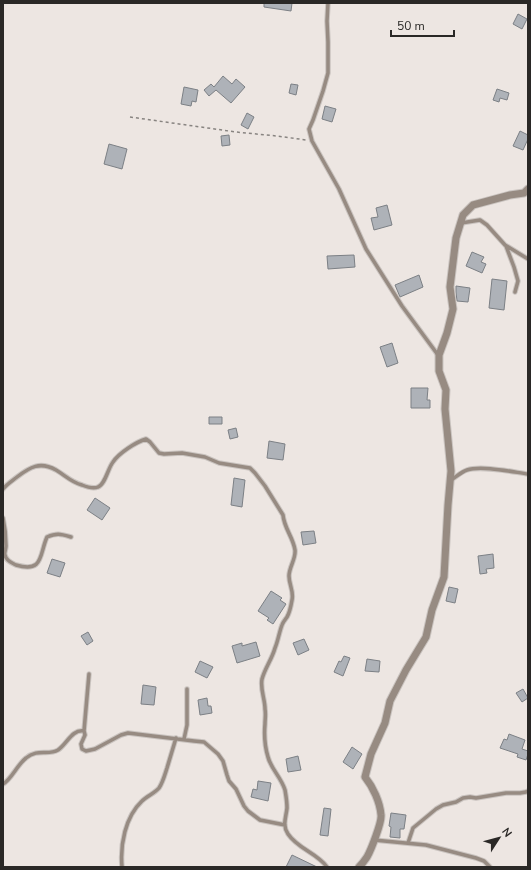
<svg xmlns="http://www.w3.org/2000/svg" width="531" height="870" viewBox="0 0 531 870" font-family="'Nunito Sans',sans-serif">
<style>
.building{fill:#aeb2b8;stroke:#7c8085}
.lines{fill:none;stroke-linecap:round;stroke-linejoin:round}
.lane-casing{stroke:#cac4c0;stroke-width:5.5}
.street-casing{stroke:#cac4c0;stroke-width:9}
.path{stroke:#888481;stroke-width:1.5;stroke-dasharray:3 3;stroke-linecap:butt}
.lane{stroke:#978b82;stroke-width:3.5}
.street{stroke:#978b82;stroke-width:7}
</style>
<rect width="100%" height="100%" fill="#ede6e2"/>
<path class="building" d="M 264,3 L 292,3 L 291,11 L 264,7 Z
M 518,14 L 527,19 L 522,29 L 513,24 Z
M 223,76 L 232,84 L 236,79 L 245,87 L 231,103 L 216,90 L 209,96 L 204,90 L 211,84 L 214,87 Z
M 291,84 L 298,85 L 296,95 L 289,93 Z
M 184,87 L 198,90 L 196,102 L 192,101 L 191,106 L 181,104 Z
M 497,89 L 509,93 L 507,100 L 500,98 L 499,102 L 493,100 Z
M 325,106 L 336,109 L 332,122 L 322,119 Z
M 247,113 L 254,117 L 248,129 L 241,125 Z
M 520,131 L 528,135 L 528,139 L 523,150 L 513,146 Z
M 229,135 L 230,145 L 222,146 L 221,136 Z
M 109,144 L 127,149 L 122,169 L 104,164 Z
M 387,205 L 392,225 L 374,230 L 371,218 L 378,217 L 376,208 Z
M 472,252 L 484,257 L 481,262 L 486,264 L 482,273 L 466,266 Z
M 354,255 L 355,267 L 328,269 L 327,256 Z
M 419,275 L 423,287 L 400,297 L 395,285 Z
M 492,279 L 507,281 L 504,310 L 489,308 Z
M 456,286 L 470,288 L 468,302 L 457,301 L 456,292 Z
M 392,343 L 398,363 L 387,367 L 380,347 Z
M 411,388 L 428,388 L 427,400 L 430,400 L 430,408 L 411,408 Z
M 209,417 L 222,417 L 222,424 L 209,424 Z
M 236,428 L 238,437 L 230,439 L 228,430 Z
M 269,441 L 285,444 L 283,460 L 267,458 Z
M 234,478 L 245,480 L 242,507 L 231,505 Z
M 95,498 L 110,508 L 102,520 L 87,510 Z
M 314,531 L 316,543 L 303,545 L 301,532 Z
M 493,554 L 494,568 L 486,569 L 487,573 L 480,574 L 478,556 Z
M 52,559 L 65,563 L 60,577 L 47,573 Z
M 449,587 L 458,589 L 455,603 L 446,601 Z
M 271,591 L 282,598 L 280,600 L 286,604 L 273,624 L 267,620 L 269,618 L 258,611 Z
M 88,632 L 93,641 L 87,645 L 81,636 Z
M 304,639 L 309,650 L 298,655 L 293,643 Z
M 256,642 L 260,656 L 237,663 L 232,646 L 242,643 L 242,646 Z
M 344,656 L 350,658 L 343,676 L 334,672 L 339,661 L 341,662 Z
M 367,659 L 380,661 L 379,672 L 365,671 Z
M 200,661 L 213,667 L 207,678 L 195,672 Z
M 143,685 L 156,687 L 154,705 L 141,704 Z
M 523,689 L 528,698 L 522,702 L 516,693 Z
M 207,698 L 208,706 L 211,706 L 212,713 L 200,715 L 198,700 Z
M 509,734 L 525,740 L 522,749 L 528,751 L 528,754 L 526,760 L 517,757 L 518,754 L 500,748 L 504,739 L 507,740 Z
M 352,747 L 362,754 L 353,769 L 343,762 Z
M 298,756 L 301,770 L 288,772 L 286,759 Z
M 258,781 L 271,783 L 268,801 L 251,797 L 253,789 L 257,790 Z
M 324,808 L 331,809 L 328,836 L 320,835 Z
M 391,813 L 406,815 L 404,829 L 400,829 L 400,838 L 390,837 L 391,827 L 389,826 Z
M 292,855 L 317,867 L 286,867 Z"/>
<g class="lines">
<g class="lane-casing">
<path id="lane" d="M 328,3 L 327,21 L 328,42 L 328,73 L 323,91 L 313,120 L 309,129 L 312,141 L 339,189 L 366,249 L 402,306 L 438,355
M 461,223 L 480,220 L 487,225 L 505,245 L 528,259
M 506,246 L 514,267 L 518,281 L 515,292
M 451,480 C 456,477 461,472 467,470 C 481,465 513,472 528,474
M 3,489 C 7,484 12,481 17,477 C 30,467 40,461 56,470 C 66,476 71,482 82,485 C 87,487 93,489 98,487 C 105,485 108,468 113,462 C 119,453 136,442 146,439 L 150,442 L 159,453 L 164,454 L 182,453 L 205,457 L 219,463 L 250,468 L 255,473 L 265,486 L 283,515 C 284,528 293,537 295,550 C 296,559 289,567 289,576 C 289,585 294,591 292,600 C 291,606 290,612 287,617 C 285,620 283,622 282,625 C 279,633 278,641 275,648 C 272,659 265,668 262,679 C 260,689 265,699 265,709 C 266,714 265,719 265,724 C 264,735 265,747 268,757 C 271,769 281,777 285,790 C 286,796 287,801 287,808 C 286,818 282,825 288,834 C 298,849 317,853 327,867
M 3,518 C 5,527 6,537 6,546 C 6,549 4,553 5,555 C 6,561 12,563 16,565 C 44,573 39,555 47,537 C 57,533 60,534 71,537
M 84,731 L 89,674
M 184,739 L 187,725 L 187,689
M 3,784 C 11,780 17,765 26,758 C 38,748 48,756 58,750 C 67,744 72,729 84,731 L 85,735 L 81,744 L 82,749 L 86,751 L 95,749 L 121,735 L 128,733 L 194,741 L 204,742 L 218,754 L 223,761 L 227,775 L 229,781 L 236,789 L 244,806 L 248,811 L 260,820 L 285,825
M 374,840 L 426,845 L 476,858 L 484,861 L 490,867
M 408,843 L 413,828 L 430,814 L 436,809 L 443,805 L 456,802 L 463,798 L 470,797 L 476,798 L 506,793 L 520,793 L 526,792 L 528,791
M 122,867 C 120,845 125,817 142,801 C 147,796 155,793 159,788 C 163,782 165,774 167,768 C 170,758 173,748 176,738"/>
</g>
<g class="street-casing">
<path id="street" d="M 359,867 C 362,864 365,860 367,857 C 371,850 382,822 381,815 C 380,802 373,787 365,777 L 371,754 L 385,723 L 390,701 L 406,670 L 426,637 L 432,610 L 444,577 L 448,505 L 451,471 L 445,409 L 446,390 L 439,371 L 439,355 L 447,333 L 453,309 L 450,287 L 456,238 L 463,215 L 473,205 L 510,195 L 524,193 L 528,189"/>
</g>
<path class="path" d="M 130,117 L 236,132 L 277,136 L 306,140"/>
<use href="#lane" class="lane"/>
<use href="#street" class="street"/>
</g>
<rect width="531" height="870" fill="none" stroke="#2a2826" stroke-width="8"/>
<g transform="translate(499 838) rotate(54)" stroke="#ede6e2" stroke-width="3" paint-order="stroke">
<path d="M0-3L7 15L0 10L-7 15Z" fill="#2a2826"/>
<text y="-6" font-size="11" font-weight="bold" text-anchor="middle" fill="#2a2826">N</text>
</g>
<path d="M391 30v6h63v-6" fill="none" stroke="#2a2826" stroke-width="2"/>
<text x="397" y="30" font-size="12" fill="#2a2826" stroke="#ede6e2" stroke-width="3" paint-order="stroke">50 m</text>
</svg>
